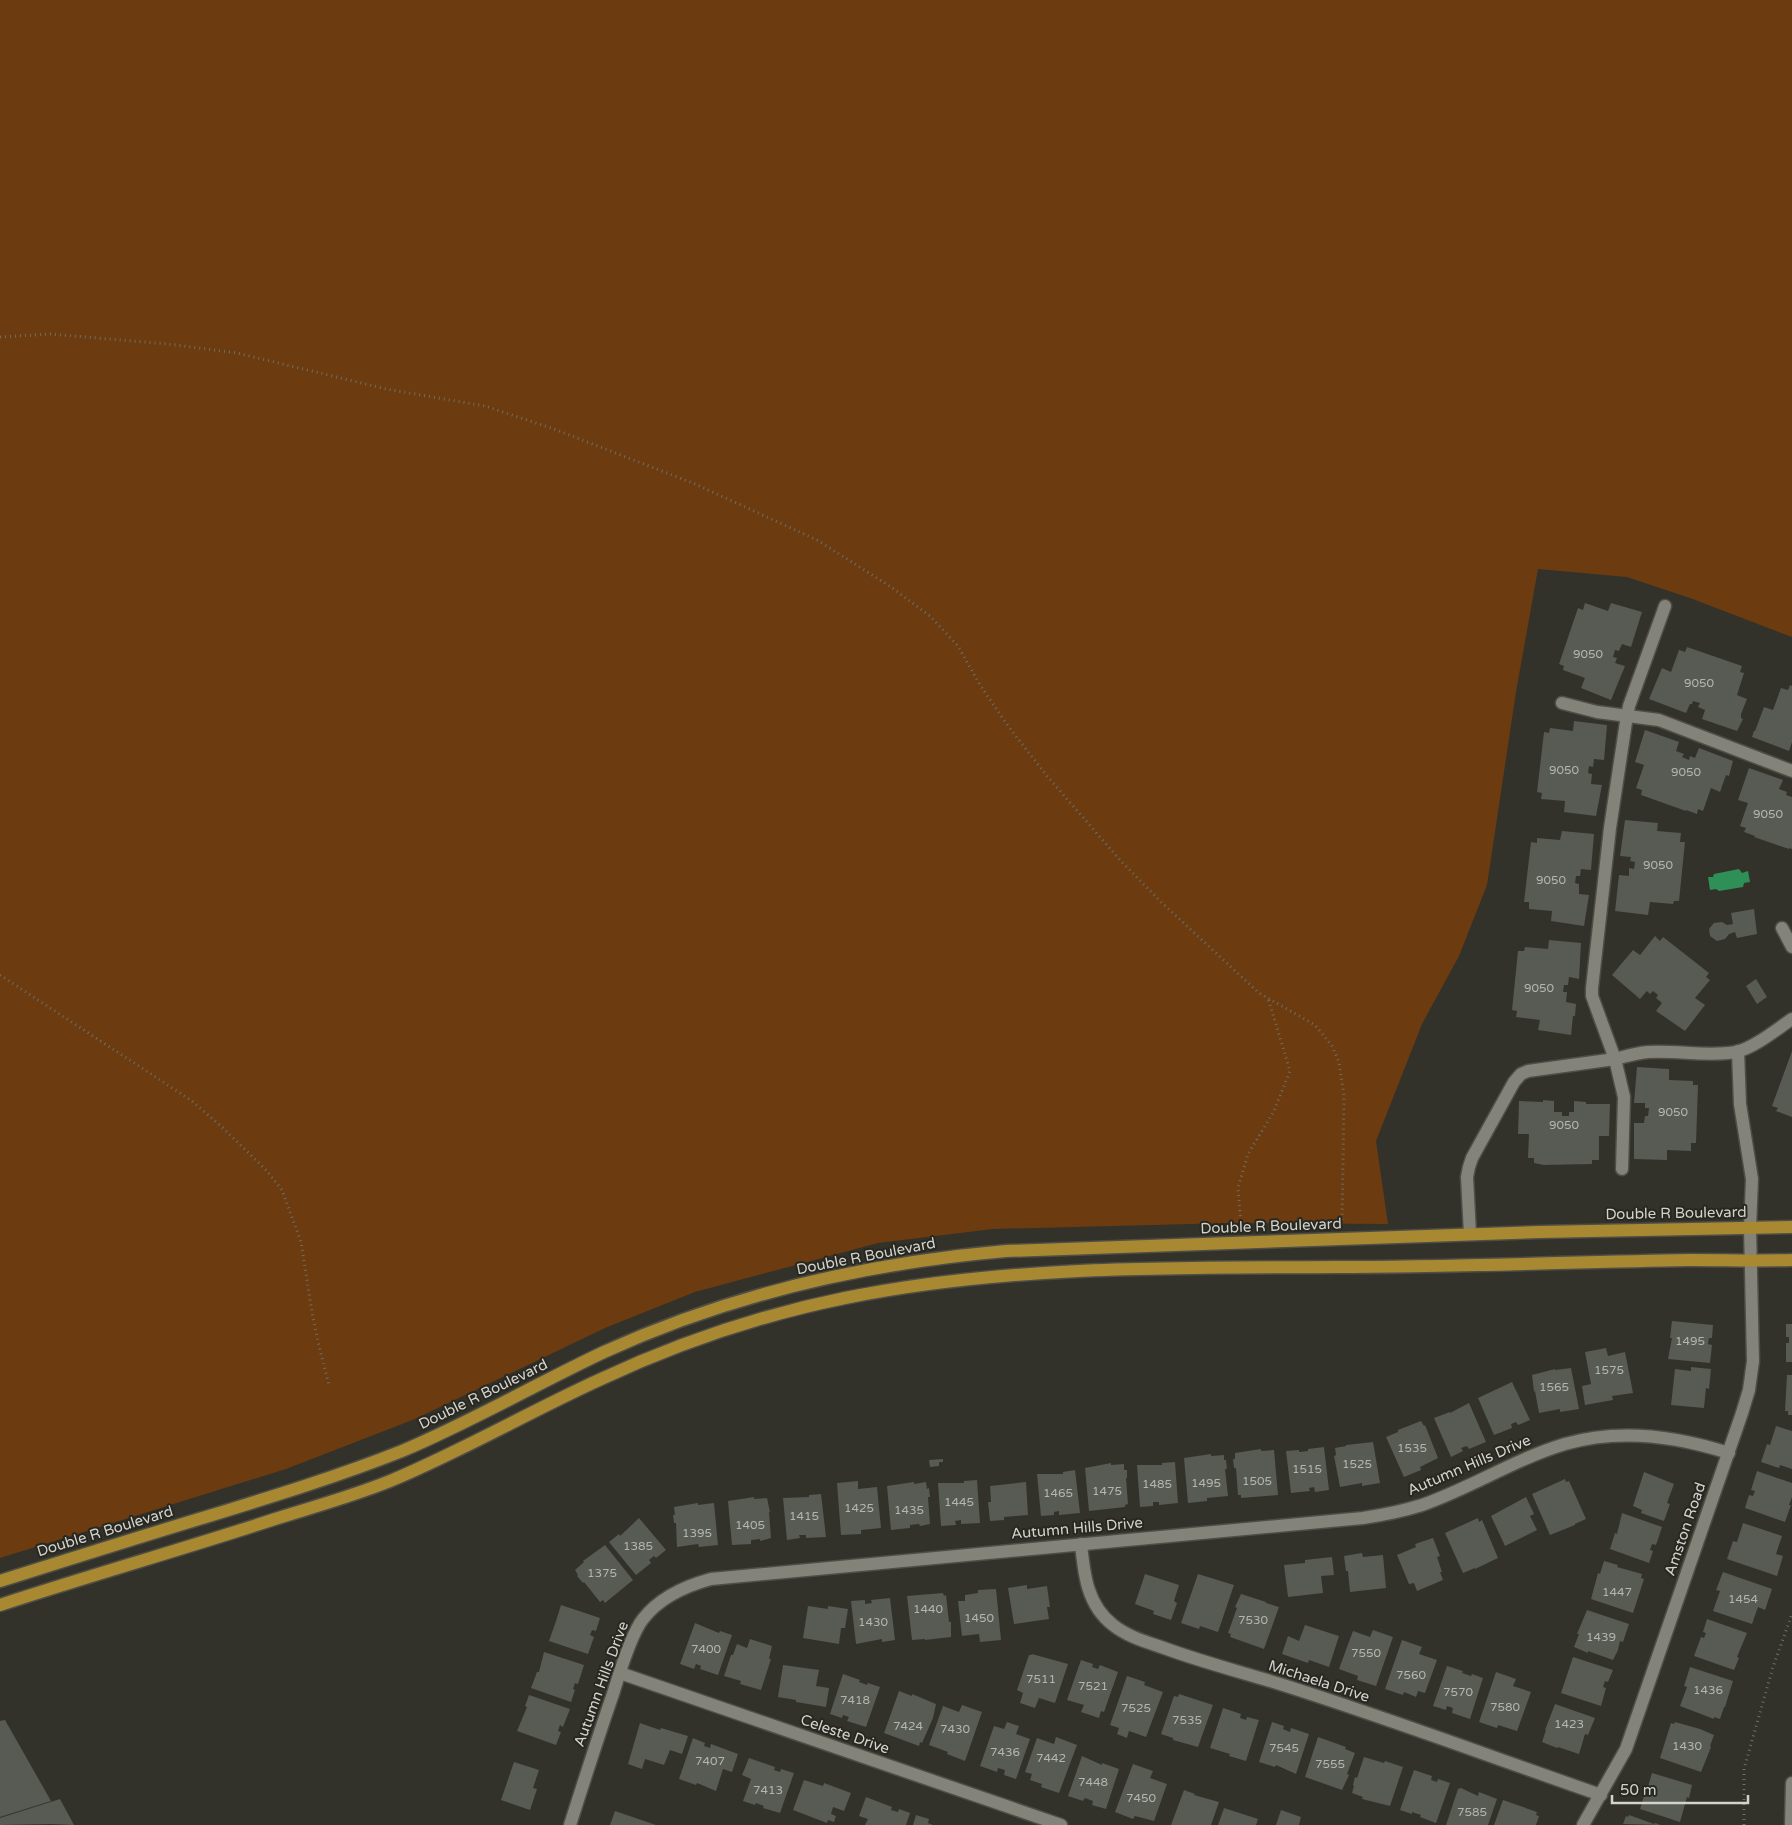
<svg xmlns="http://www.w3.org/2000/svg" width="1792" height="1825" viewBox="0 0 1792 1825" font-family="'Varela Round',sans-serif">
<rect width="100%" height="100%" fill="#32322a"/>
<path fill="#6c3b10" d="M0 0H1792V637L1690 598 1627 577 1538 569 1516 692 1487 885 1459 956 1422 1024 1376 1141 1388 1224 1231 1223 993 1229 878 1243 695 1292 605 1328 415 1419 286 1469 0 1558Z"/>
<path fill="#2e9057" d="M1739 869 1742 873 1748 871 1750 882 1744 883 1743 887 1719 891 1716 889 1710 890 1708 877H1713L1714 874Z"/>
<g fill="#575b53">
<path d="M1585 603 1608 611 1611 603 1642 612 1631 647 1622 644 1619 651 1615 650 1613 657 1617 658 1615 663 1625 666 1611 700 1581 688 1585 678 1563 670 1564 666 1559 664 1578 608 1583 610Z"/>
<path d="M1687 647 1742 666 1740 672 1744 673 1737 695 1747 699 1741 714V718L1743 719 1737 731 1702 719 1705 710 1698 707 1700 703 1693 701 1692 704H1690L1686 713 1649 699 1662 668 1671 672 1679 650 1685 652Z"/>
<path d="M1790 685 1792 686V742L1789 751 1752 737 1754 731H1755L1764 707 1773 710 1781 688 1788 690Z"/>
<path d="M1574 721 1607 725 1604 760 1594 759 1593 767 1589 766 1588 773 1592 774 1591 784 1602 785 1596 816 1564 812 1565 801 1541 799 1542 793 1537 792 1544 732 1549 733 1550 728 1573 731Z"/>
<path d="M1645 730 1679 742 1676 751 1684 754 1682 757 1689 760 1690 756 1695 758 1699 748 1733 761 1729 776 1726 775 1720 792 1711 788 1703 811 1698 809 1697 814 1686 810V811L1641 795 1642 790 1636 788 1644 765 1635 762Z"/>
<path d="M1749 768 1783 780 1779 789 1787 792 1786 795 1792 797V849L1789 848V849L1754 837 1755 836 1744 832 1746 828 1740 826 1748 803 1738 800Z"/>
<path d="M1625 820 1658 823 1657 831 1681 833 1680 842H1685L1679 901H1674L1673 904 1650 902 1648 915 1615 911 1619 875 1629 876V868L1634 869 1635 862 1630 861 1631 857 1620 856Z"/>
<path d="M1562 831 1594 834 1591 870 1581 869 1580 876H1576L1575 883 1579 884V894L1589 895 1584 926 1551 921 1552 911 1529 909V902H1524L1531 842 1537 843V838L1560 840Z"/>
<path d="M1754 909 1757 934 1737 938 1735 932 1729 934 1725 939 1717 941 1710 936 1709 929 1714 923 1722 922 1727 925 1733 924 1731 913Z"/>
<path d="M1655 936 1660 941 1663 937 1709 973 1706 977 1710 980 1695 998 1705 1005 1685 1031 1656 1011 1662 1003 1656 998 1658 995 1653 991 1650 994 1647 991 1640 999 1612 975 1633 950 1640 955Z"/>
<path d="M1549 940 1581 943 1579 979 1569 977 1568 985H1564L1563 992H1567L1566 1002 1576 1004 1575 1016H1573L1571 1035 1538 1030 1540 1020 1516 1017 1517 1011 1512 1010 1518 951H1524L1525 947 1548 949Z"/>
<path d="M1756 979 1767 997 1757 1004 1746 986Z"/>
<path d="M1792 1051V1117L1776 1111 1778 1108 1772 1106Z"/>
<path d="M1637 1067 1669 1069V1080L1693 1081V1085H1698L1696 1143H1691V1151L1667 1150V1160L1634 1159V1123H1644L1645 1116H1648L1649 1108H1645V1103H1634Z"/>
<path d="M1543 1100 1554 1101V1112H1562V1116H1569V1112H1574V1101L1586 1102V1104H1610L1609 1136H1599V1160H1592V1164L1544 1165 1534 1163V1158H1528L1529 1134H1518L1519 1101 1543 1102Z"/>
<path d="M1672 1321 1713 1325 1712 1338H1709L1708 1344 1712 1345 1710 1363 1668 1359 1672 1338H1670Z"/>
<path d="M1786 1324H1792V1362H1786V1343H1789V1337H1786Z"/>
<path d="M1606 1348 1608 1356 1625 1352 1633 1393 1612 1396 1613 1400 1585 1405 1582 1386 1591 1384 1585 1352Z"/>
<path d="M1691 1367 1711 1369 1709 1389 1706 1388 1704 1408 1671 1405 1675 1369 1691 1371Z"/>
<path d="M1571 1368 1579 1409 1560 1412V1409L1539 1413 1535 1391 1534 1392 1532 1375 1555 1369V1370Z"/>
<path d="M1787 1375H1792V1415H1788V1411H1785Z"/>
<path d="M1512 1382 1530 1420 1518 1425 1516 1422 1511 1424 1512 1428 1494 1435 1478 1398Z"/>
<path d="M1469 1403 1486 1442 1469 1449 1467 1446 1461 1448 1463 1451 1451 1457 1434 1418 1450 1412V1413Z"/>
<path d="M1421 1421 1424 1426 1425 1425 1438 1458 1420 1467 1421 1470 1404 1477 1386 1437 1398 1432V1430Z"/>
<path d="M1776 1426 1792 1431V1469L1780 1465 1779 1468 1761 1462 1767 1444 1770 1445Z"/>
<path d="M1373 1442 1380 1483 1362 1486V1483L1340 1487 1334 1456 1336 1455 1335 1448 1346 1446V1445Z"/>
<path d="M1324 1447 1329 1490 1315 1492 1314 1487 1309 1488 1310 1491 1291 1493 1286 1451 1299 1450V1452L1308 1451V1449Z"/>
<path d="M1261 1449V1451L1274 1450 1278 1495 1241 1498V1495H1238L1236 1468H1234L1233 1459H1235V1453Z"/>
<path d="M1211 1454V1456L1224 1455V1460H1226L1227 1469H1225L1228 1496 1207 1498V1501L1188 1503 1184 1458Z"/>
<path d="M943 1459V1462H939V1466L930 1467 929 1460Z"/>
<path d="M1175 1462 1178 1503 1159 1505V1502H1153V1506L1140 1507 1137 1465H1162V1463Z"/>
<path d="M1111 1463V1465L1124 1464V1470H1127V1478H1126L1128 1504 1125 1505V1507L1089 1511 1085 1468Z"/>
<path d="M1075 1470 1080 1513 1059 1515V1511L1054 1512V1515L1041 1516 1037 1474H1063V1472Z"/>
<path d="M1757 1471 1792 1483V1497L1789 1505H1791L1785 1522 1745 1508 1749 1495 1753 1496 1755 1491 1751 1490Z"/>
<path d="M1644 1472 1674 1484 1667 1503 1670 1504 1664 1521 1641 1513 1642 1510 1633 1506Z"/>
<path d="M1565 1479 1566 1482 1569 1481 1586 1519 1575 1524V1525L1550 1535 1532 1494Z"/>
<path d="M977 1480 980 1523 961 1524V1520L955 1521 956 1525 941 1526 938 1483H964V1481Z"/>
<path d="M858 1481V1489L877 1487 881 1528 861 1530V1534L841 1535 837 1483Z"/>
<path d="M914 1482V1484L926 1482 927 1489 929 1488 930 1497H928L930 1524 920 1526 919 1524 910 1525V1528L891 1530 887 1486Z"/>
<path d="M1026 1482 1028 1515 1004 1517V1520L990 1521 988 1502H991L990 1486Z"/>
<path d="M821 1494 826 1537 806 1538V1535H799L800 1538 787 1540 783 1498 809 1497V1495Z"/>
<path d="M754 1497V1499L767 1498 770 1512H769L771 1538 760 1541V1539L751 1540V1544L732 1545 728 1501Z"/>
<path d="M1526 1497 1534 1514 1530 1516 1537 1530 1505 1546 1491 1516Z"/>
<path d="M698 1503V1505L714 1503 718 1545 699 1547 698 1544 677 1547 676 1523H674L673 1515H675L674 1507Z"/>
<path d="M1622 1513 1662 1527 1656 1545 1652 1544 1650 1550 1653 1551 1649 1563 1610 1549 1615 1533 1617 1534Z"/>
<path d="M639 1518 666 1550 656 1558 654 1556 649 1560 651 1563 636 1575 609 1542 619 1534 620 1536Z"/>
<path d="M1478 1518 1479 1522 1482 1520 1498 1558 1475 1569V1568L1463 1573 1445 1533Z"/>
<path d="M1743 1523 1782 1536 1776 1554 1783 1556 1777 1576 1727 1559 1733 1541 1737 1542Z"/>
<path d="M1433 1538 1440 1556 1437 1557 1442 1572H1440L1443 1580 1417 1591 1414 1583 1409 1584 1397 1555 1416 1547 1415 1544Z"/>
<path d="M605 1545 633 1580 605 1603 603 1600 600 1602 584 1582 583 1583 577 1576 578 1575 575 1570 584 1562 583 1561Z"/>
<path d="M1362 1553 1363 1557 1383 1555 1386 1588 1350 1592 1348 1571H1346L1344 1556Z"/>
<path d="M1332 1557 1334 1575 1321 1576 1323 1593 1288 1597 1284 1565 1305 1563V1560Z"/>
<path d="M1604 1561 1618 1565 1617 1567 1642 1574 1641 1578 1644 1579 1633 1613 1591 1599 1598 1573 1600 1574Z"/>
<path d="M1723 1572 1772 1589 1765 1610 1758 1607 1752 1624 1713 1611 1720 1591 1716 1590Z"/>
<path d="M1145 1574 1179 1585 1174 1601 1177 1603 1171 1620 1153 1614 1154 1611 1135 1604Z"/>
<path d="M1198 1574 1234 1585 1218 1632 1200 1626 1199 1629 1181 1623Z"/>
<path d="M1027 1585V1589L1047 1586 1050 1607H1047L1049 1619 1014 1624 1008 1588Z"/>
<path d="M996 1589 1001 1640 980 1642 979 1634 962 1636 958 1601H965V1595L978 1593V1590Z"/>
<path d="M943 1593 944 1596 946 1595 949 1622H951V1637L925 1640V1639L912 1640 907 1596Z"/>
<path d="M1241 1594 1266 1602V1603L1279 1607 1264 1649 1230 1637 1231 1634 1228 1633 1237 1608 1235 1607Z"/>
<path d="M890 1598 895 1640 882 1642V1639L856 1644 851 1601 865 1600V1604L872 1603 871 1600Z"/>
<path d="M561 1605 600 1618 596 1631 592 1630 590 1635 594 1637 588 1654 549 1641 556 1621Z"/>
<path d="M808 1606 828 1609V1606L848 1609 845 1628H841L839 1644 803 1638Z"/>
<path d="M1587 1610 1629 1624 1623 1642 1620 1641 1618 1650 1613 1660 1588 1651V1653L1574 1647 1579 1634H1577Z"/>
<path d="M1707 1619 1747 1633 1737 1657 1739 1658 1734 1670 1694 1656 1701 1637 1704 1638 1706 1633 1703 1632Z"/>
<path d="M695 1623 719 1633 720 1631 732 1635 718 1675 700 1669 701 1666 696 1664 694 1669 680 1664Z"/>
<path d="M1305 1625 1339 1636 1329 1667 1309 1660 1308 1663 1282 1654 1288 1636 1299 1641Z"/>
<path d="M1373 1630 1393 1637 1376 1686 1357 1680 1358 1676 1339 1669 1353 1631 1370 1637Z"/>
<path d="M750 1639 772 1646 769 1659H771L761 1690 740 1684 741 1681 724 1676 731 1655H733L737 1644 747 1648Z"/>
<path d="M1402 1640 1422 1647 1419 1654 1437 1660 1425 1693 1418 1691 1416 1697 1404 1692 1403 1695 1385 1689Z"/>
<path d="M544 1652 584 1665 578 1684 575 1683 573 1689 575 1690 571 1702 531 1688 537 1672H539Z"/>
<path d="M1032 1654 1068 1664 1055 1703 1039 1698 1035 1708 1020 1703 1023 1693 1017 1690 1029 1655H1031Z"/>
<path d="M1573 1657 1613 1670 1608 1682 1605 1681 1603 1687 1606 1688 1601 1706 1561 1693Z"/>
<path d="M1081 1660 1093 1664 1092 1667 1098 1669 1100 1665 1118 1672 1104 1712 1101 1711 1099 1718 1081 1712 1084 1705 1067 1700Z"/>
<path d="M783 1665 819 1670 816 1686 829 1688 826 1707 796 1702V1700L778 1697Z"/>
<path d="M1447 1666 1463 1671 1462 1673 1471 1676 1472 1674 1483 1678 1470 1719 1452 1713 1453 1708 1447 1706 1446 1710 1433 1706Z"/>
<path d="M1690 1667 1733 1681 1725 1707H1724L1720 1719 1714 1717V1719L1680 1706 1687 1687 1684 1686Z"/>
<path d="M1496 1672 1516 1679 1513 1686 1531 1692 1517 1731 1498 1725 1497 1728 1479 1722Z"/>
<path d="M843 1674 860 1680 859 1682 867 1685 868 1683 880 1687 866 1727 847 1721 849 1717 843 1715 842 1718 830 1714Z"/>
<path d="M1127 1676 1145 1682 1144 1685 1163 1692 1146 1737 1129 1731 1127 1738 1117 1734 1119 1728 1110 1725Z"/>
<path d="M899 1691 912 1696V1694L936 1704 933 1718 922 1743 920 1742 919 1746 884 1733Z"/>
<path d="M1179 1694 1213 1705 1198 1747 1173 1740V1738L1161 1734 1174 1696 1178 1697Z"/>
<path d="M529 1695 570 1709 563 1727 560 1725 558 1731 561 1732 556 1745 517 1731 527 1707 525 1706Z"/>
<path d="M1555 1704 1595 1718 1588 1735 1585 1734 1579 1754 1558 1747 1557 1748 1542 1742 1546 1730H1545Z"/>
<path d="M962 1705 982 1712 965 1761 947 1754 948 1752 929 1745 943 1706 959 1712Z"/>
<path d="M1223 1708 1241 1714 1240 1718 1246 1720 1247 1717 1259 1720 1246 1761 1229 1756 1230 1754 1210 1748Z"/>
<path d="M5 1720 51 1801 0 1817V1721Z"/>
<path d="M1007 1722 1019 1726 1016 1734 1030 1739 1016 1779 1004 1775 1005 1770 998 1768 997 1772 980 1766 994 1726 1004 1729Z"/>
<path d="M1272 1722 1284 1726 1283 1729 1290 1732 1291 1728 1309 1734 1296 1774 1276 1765 1275 1767 1259 1762Z"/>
<path d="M1675 1722 1700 1729 1714 1735 1710 1746 1711 1747 1701 1772 1660 1758 1671 1723 1674 1724Z"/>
<path d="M640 1723 660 1730 661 1728 688 1736 682 1754 670 1750 664 1765 645 1759 642 1769 628 1764Z"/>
<path d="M1056 1737 1077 1745 1059 1793 1041 1787 1042 1784 1030 1780 1032 1774 1025 1772 1037 1738 1054 1744Z"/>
<path d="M1318 1737 1346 1747 1345 1749 1355 1753 1347 1774 1349 1775 1342 1790 1305 1777Z"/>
<path d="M693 1738 705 1743 704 1746 710 1748 711 1744 738 1754 732 1772 723 1769 716 1791 697 1783 696 1785 679 1779Z"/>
<path d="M1082 1756 1102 1765V1763L1119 1769 1106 1809 1092 1805 1093 1801 1085 1798 1083 1801 1068 1796Z"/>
<path d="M1364 1757 1384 1763 1385 1761 1403 1767 1390 1806 1362 1799 1363 1797 1352 1793 1354 1786 1353 1785 1355 1777 1357 1778Z"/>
<path d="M749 1758 775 1767 774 1770 780 1772 781 1769 794 1773 780 1813 763 1808 764 1806 756 1803 755 1805 743 1801 751 1779 742 1775Z"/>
<path d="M514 1762 539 1770 533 1788 537 1789 530 1810 501 1800Z"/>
<path d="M1133 1764 1153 1771 1150 1778 1167 1784 1154 1821 1135 1816 1133 1819 1115 1812Z"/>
<path d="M1414 1770 1432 1776 1431 1780 1437 1782 1438 1779 1450 1783 1436 1823 1420 1817 1421 1815 1412 1812V1814L1400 1810Z"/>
<path d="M1652 1773 1692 1785 1689 1798 1687 1797 1680 1822 1640 1809 1644 1796 1648 1797 1650 1791 1647 1790Z"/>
<path d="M804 1780 823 1786 824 1783 851 1793 844 1811 833 1807 831 1814 836 1816 834 1822 828 1820 827 1823 793 1810Z"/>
<path d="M1461 1788 1478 1796 1479 1792 1497 1799 1488 1825H1446L1458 1789Z"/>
<path d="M1184 1790 1195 1794 1194 1795 1219 1802 1211 1825H1171Z"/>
<path d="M866 1797 892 1807 891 1810 898 1812 899 1809 910 1813 906 1825H865L868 1819 859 1816Z"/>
<path d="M60 1799 74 1825 51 1824 0 1825V1818Z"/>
<path d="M1503 1800 1537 1812 1536 1815 1539 1816 1536 1825H1494Z"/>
<path d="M1224 1808 1258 1819 1256 1825H1218Z"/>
<path d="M1281 1810 1301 1817 1299 1825H1276Z"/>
<path d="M615 1811 656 1825H610Z"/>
<path d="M916 1815 929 1819 928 1823 933 1825H913Z"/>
<path d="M1629 1815 1654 1824 1655 1823 1661 1825 1623 1824 1626 1816 1628 1817Z"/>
</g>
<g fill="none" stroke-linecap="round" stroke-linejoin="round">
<g stroke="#4e4e47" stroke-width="15">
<g id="minor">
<path d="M1665 606 1629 706 1626 722 1610 828 1592 988V996L1615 1059C1626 1056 1637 1053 1648 1052 1677 1050 1707 1057 1736 1052 1754 1048 1777 1029 1792 1019"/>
<path d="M1562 703 1597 712 1659 720 1792 771"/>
<path d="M1782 928 1792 947"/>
<path d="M1470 1234 1467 1177 1469 1167 1472 1158 1514 1082 1521 1074 1528 1071 1615 1059 1624 1097 1622 1169"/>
<path d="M1081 1544C1084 1574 1087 1605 1113 1625 1128 1637 1147 1642 1164 1648 1202 1662 1241 1672 1280 1684 1388 1718 1494 1758 1601 1795"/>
<path d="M620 1673 1061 1825"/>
<path d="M570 1825C584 1781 598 1737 613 1694 619 1674 631 1634 643 1619 660 1597 685 1586 711 1579L1363 1518C1383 1515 1403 1511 1422 1505 1471 1488 1515 1459 1565 1444 1619 1428 1676 1436 1729 1453"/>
<path d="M1583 1825 1626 1749 1742 1413 1749 1390 1753 1361 1750 1228 1752 1179 1740 1104 1738 1051"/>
<path d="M1791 1825 1792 1783"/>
</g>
</g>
<g stroke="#4e4e47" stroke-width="15">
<g id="major">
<path d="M0 1581C70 1559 139 1537 209 1516 274 1496 339 1476 402 1451 471 1422 536 1384 604 1352 731 1294 868 1263 1006 1251L1540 1232 1792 1227"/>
<path d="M0 1605C91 1575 184 1549 275 1519 313 1507 353 1496 390 1481 462 1451 529 1412 599 1380 678 1343 761 1315 845 1298 1007 1265 1173 1268 1336 1267 1454 1267 1572 1262 1690 1260 1724 1260 1758 1261 1792 1260"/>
</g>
</g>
<g stroke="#6e6e67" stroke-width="3" stroke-dasharray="1 4" stroke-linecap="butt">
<path d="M0 337 50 334 168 344 237 353 386 389 485 406 554 429 695 484 817 540 891 587 930 616 958 646 980 685 1008 726 1047 776 1120 860 1160 901 1259 993 1315 1025 1332 1046 1339 1062 1344 1096 1342 1221"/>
<path d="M0 975 192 1101 223 1128 267 1171 282 1190 301 1242 313 1318 320 1350 329 1385"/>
<path d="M1241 1226 1238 1188 1248 1154 1274 1111 1290 1071 1268 998"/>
<path d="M1744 1825V1769L1773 1667 1792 1614"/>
</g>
<use href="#minor" stroke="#83837a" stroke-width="12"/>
<use href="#major" stroke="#a88831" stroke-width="12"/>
</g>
<g text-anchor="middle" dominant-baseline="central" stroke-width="4" stroke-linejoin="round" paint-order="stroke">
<g font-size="12" fill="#b4b5af">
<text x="1588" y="654">9050</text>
<text x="1699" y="683">9050</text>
<text x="1564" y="770">9050</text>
<text x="1686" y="772">9050</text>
<text x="1768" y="814">9050</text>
<text x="1658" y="865">9050</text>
<text x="1551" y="880">9050</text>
<text x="1539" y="988">9050</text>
<text x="1673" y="1112">9050</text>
<text x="1564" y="1125">9050</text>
<text x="1690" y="1341">1495</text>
<text x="1609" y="1370">1575</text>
<text x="1554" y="1387">1565</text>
<text x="1412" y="1448">1535</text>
<text x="1357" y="1464">1525</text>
<text x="1307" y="1469">1515</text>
<text x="1257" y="1481">1505</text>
<text x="1206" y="1483">1495</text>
<text x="1157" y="1484">1485</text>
<text x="1107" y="1491">1475</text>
<text x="1058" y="1493">1465</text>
<text x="959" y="1502">1445</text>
<text x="859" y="1508">1425</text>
<text x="909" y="1510">1435</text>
<text x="804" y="1516">1415</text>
<text x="750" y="1525">1405</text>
<text x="697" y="1533">1395</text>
<text x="638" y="1546">1385</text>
<text x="602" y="1573">1375</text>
<text x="1617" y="1592">1447</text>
<text x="1743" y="1599">1454</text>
<text x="928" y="1609">1440</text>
<text x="979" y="1618">1450</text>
<text x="1253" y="1620">7530</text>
<text x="873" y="1622">1430</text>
<text x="1601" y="1637">1439</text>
<text x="706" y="1649">7400</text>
<text x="1366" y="1653">7550</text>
<text x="1411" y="1675">7560</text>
<text x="1041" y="1679">7511</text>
<text x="1093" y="1686">7521</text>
<text x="1708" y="1690">1436</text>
<text x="1458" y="1692">7570</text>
<text x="855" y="1700">7418</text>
<text x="1505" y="1707">7580</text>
<text x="1136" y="1708">7525</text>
<text x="1187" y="1720">7535</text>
<text x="1569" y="1724">1423</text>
<text x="908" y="1726">7424</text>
<text x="955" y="1729">7430</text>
<text x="1687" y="1746">1430</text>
<text x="1284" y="1748">7545</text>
<text x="1005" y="1752">7436</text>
<text x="1051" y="1758">7442</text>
<text x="710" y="1761">7407</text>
<text x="1330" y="1764">7555</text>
<text x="1093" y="1782">7448</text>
<text x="768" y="1790">7413</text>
<text x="1141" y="1798">7450</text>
<text x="1472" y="1812">7585</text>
</g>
<g font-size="15" fill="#d3d3ce" stroke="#282821">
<text transform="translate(1676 1213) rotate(-1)">Double R Boulevard</text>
<text transform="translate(1271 1226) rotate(-2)">Double R Boulevard</text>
<text transform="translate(866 1256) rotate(-11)">Double R Boulevard</text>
<text transform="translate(483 1394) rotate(-26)">Double R Boulevard</text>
<text transform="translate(1469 1465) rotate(-23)">Autumn Hills Drive</text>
<text transform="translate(1077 1528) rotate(-5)">Autumn Hills Drive</text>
<text transform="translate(1685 1529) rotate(-71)">Amston Road</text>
<text transform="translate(105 1531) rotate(-17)">Double R Boulevard</text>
<text transform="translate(1319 1681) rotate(18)">Michaela Drive</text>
<text transform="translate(601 1684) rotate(-70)">Autumn Hills Drive</text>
<text transform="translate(845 1734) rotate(19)">Celeste Drive</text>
</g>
</g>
<path d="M1612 1795v8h136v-8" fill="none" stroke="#d3d3ce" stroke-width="2.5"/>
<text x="1620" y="1795" font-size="15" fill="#d3d3ce" stroke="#282821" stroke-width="4" paint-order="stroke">50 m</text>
</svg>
